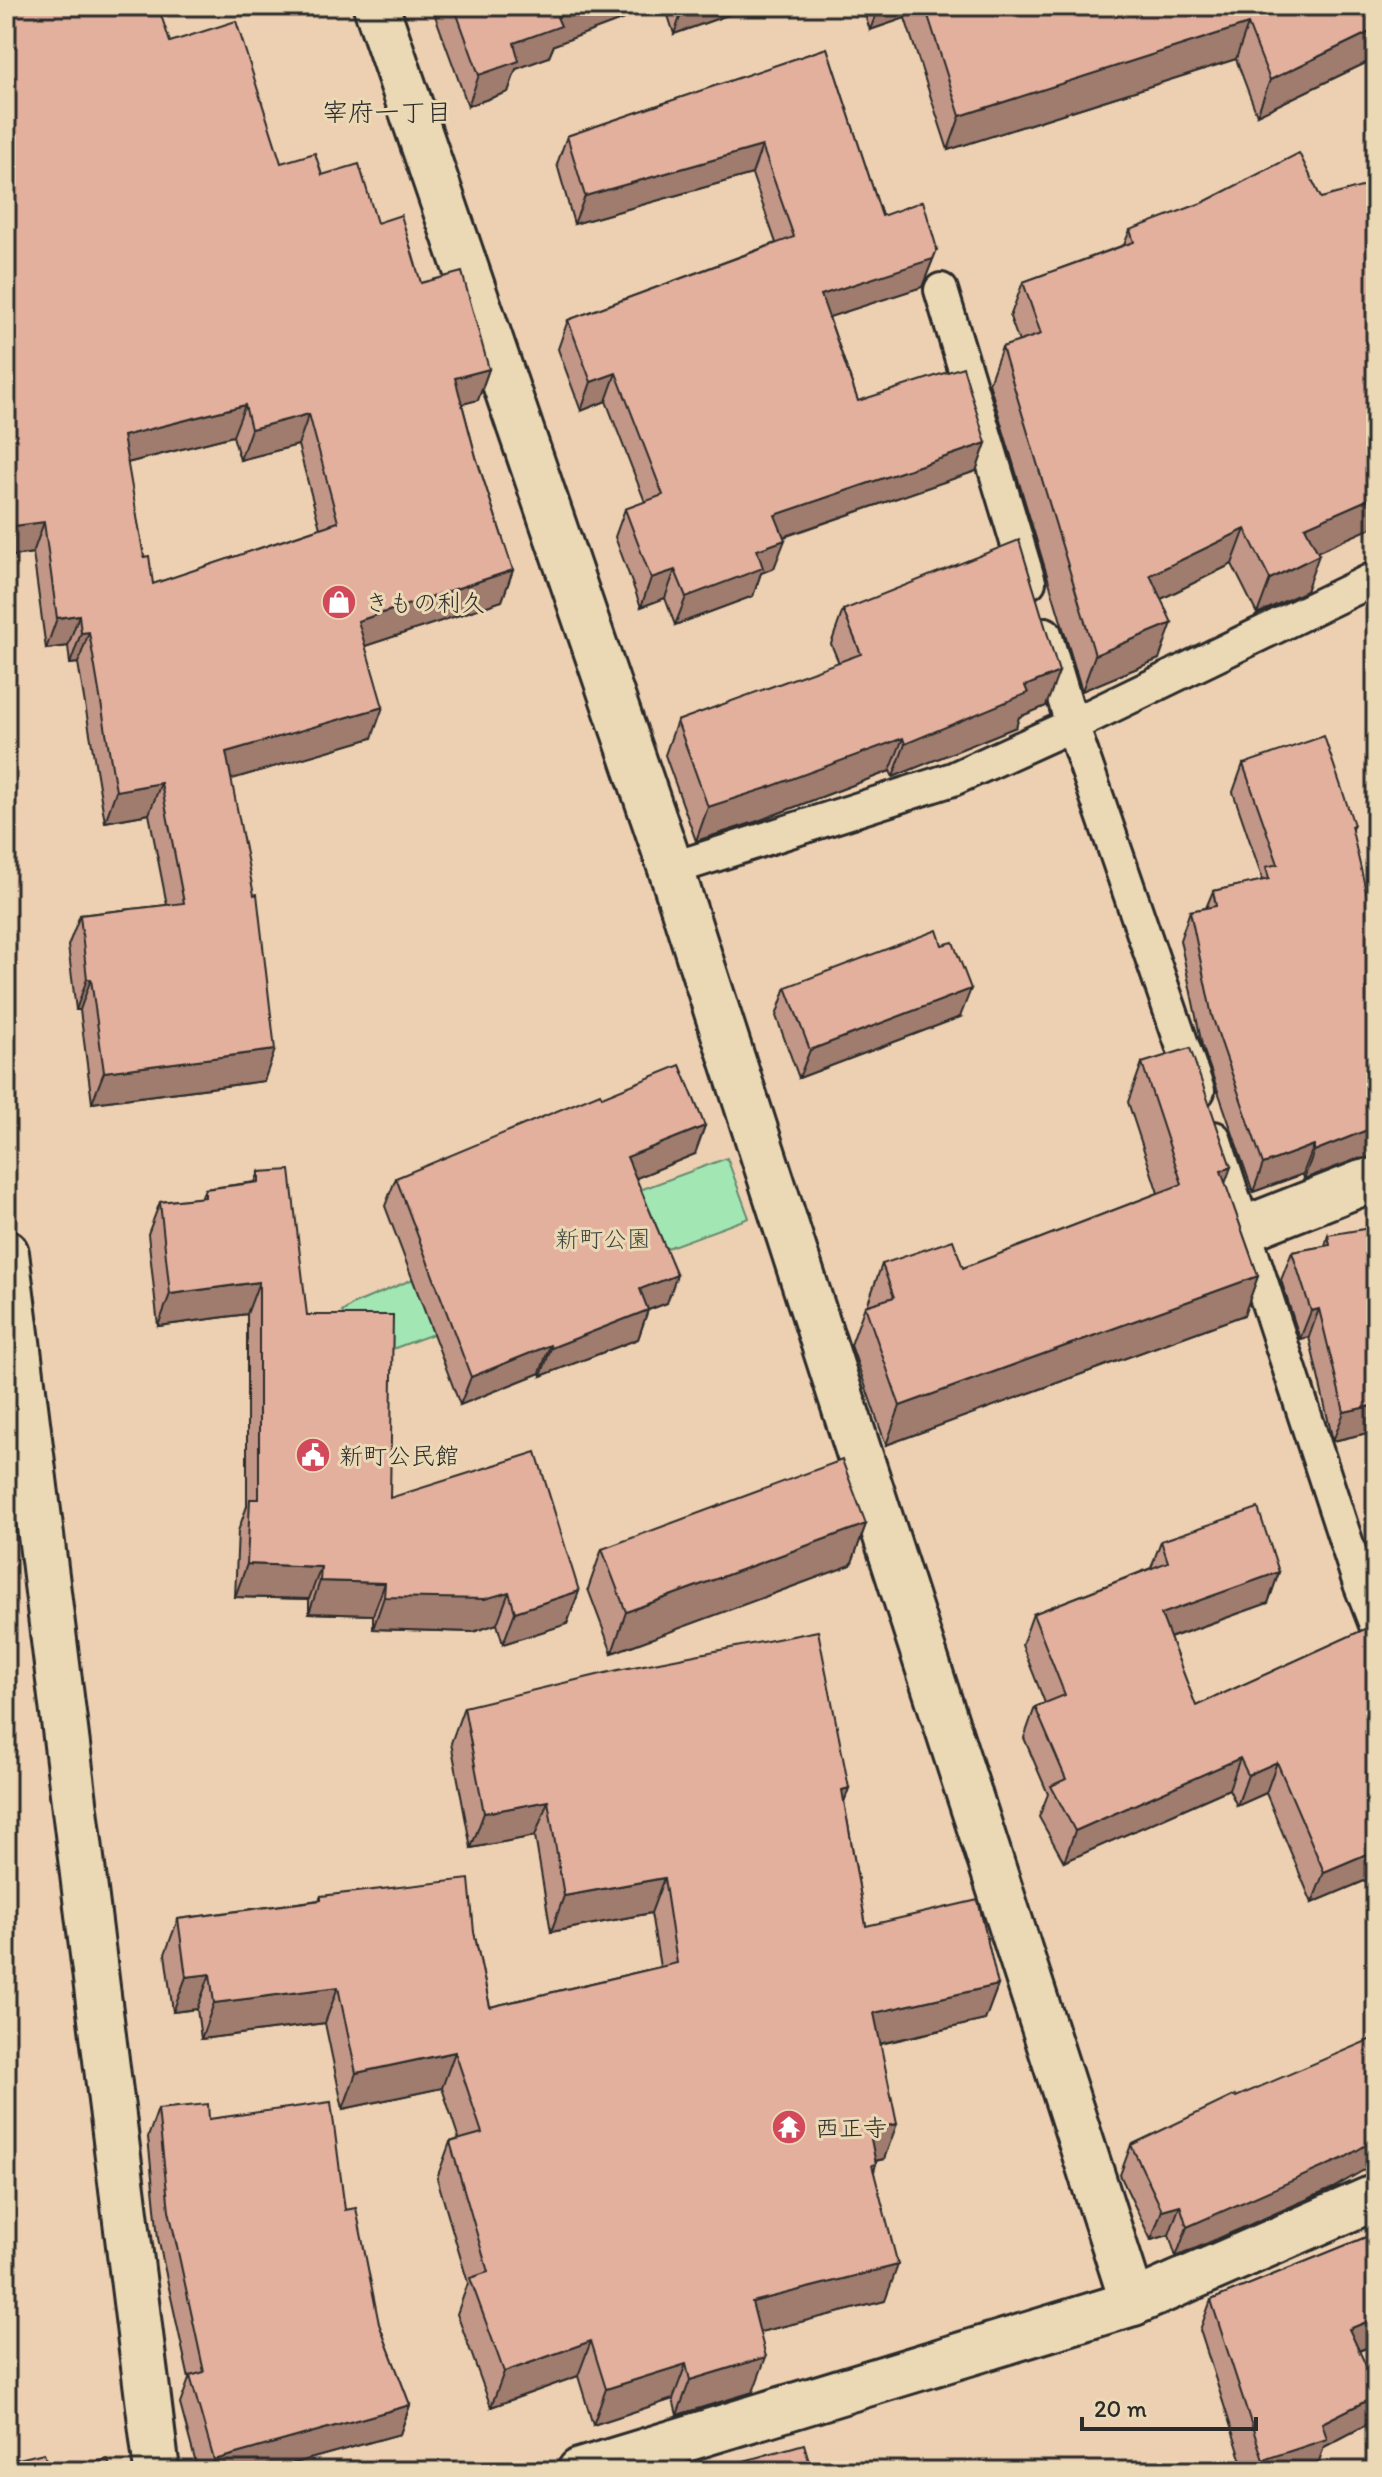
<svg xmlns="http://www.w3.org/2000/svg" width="1382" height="2477" viewBox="0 0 1382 2477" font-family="Itim,'Klee One',sans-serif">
<rect width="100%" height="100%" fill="#edd0b1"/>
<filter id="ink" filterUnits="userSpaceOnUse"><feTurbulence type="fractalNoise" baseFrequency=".0125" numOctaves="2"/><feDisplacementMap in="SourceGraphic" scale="16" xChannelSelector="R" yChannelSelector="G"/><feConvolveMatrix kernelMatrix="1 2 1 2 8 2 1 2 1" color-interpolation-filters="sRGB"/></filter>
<g filter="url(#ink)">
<path fill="#a2e7b3" stroke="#66896f" stroke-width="2" d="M727 1158 749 1218 376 1355 342 1312 354 1304 520 1234Z"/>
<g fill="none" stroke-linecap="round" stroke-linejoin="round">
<g stroke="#2b2b2b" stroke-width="38">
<g id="lane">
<path d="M941 290 1029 582"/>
<path d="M1045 634 1072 725 1198 1091"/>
<path d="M671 869 953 779 1072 725 1376 578"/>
<path d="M1214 1138 1359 1581 1376 1625"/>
</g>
</g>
<g stroke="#2b2b2b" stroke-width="50">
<g id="street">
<path d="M376 6 671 869 1133 2303"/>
<path d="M1245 1229 1362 1183 1376 1180"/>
<path d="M580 2471 1133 2303 1376 2197"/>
</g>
</g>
<g stroke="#2b2b2b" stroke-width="50">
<path id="secondary" d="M6 1253 157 2471"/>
</g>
<use href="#lane" stroke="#ebd8b5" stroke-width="32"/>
<use href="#street" stroke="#ebd8b5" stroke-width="44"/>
<use href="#secondary" stroke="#ebd8b5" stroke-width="44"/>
</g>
<g fill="#c39787" stroke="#2b2b2b" stroke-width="2" fill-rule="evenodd">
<path d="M6 6 170 42 281 163 322 175 377 223 421 283 489 369 478 400 462 404 476 457 513 570 502 601 365 646 372 738 231 779 264 1081 92 1103 80 1010H76L68 946 80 915 167 905 149 814 105 822 78 663 70 664 68 646 46 649 33 553 6 557ZM233 436 240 460 298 445 320 528 153 584 144 557 127 463Z"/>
<path d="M434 6H647L645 11 554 45 549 57 516 69 508 92 468 106 433 10Z"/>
<path d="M665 6H753L674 34Z"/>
<path d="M862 6H1376V58L1257 115 1236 59 948 150 905 18 870 30Z"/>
<path d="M827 48 882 216 937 249 922 287 829 317 858 401 986 443 976 471 784 537 774 568 761 573 753 596 675 625 665 598 641 607 615 537 625 509 645 502 606 401 581 411 558 349 568 320 776 243 752 174 574 224 557 164 567 136Z"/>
<path d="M1321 198 1317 552 1306 591 1257 614 1232 564 1161 599 1159 659 1082 691 989 383 1002 347 1019 342 1010 317 1023 282 1124 245 1130 230Z"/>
<path d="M843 610 1046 706 1019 717 1016 727 893 777 890 771 755 822 696 841 665 755 677 721 839 663 831 644Z"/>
<path d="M1243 764 1354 825 1352 829 1357 1159 1304 1179 1303 1174 1253 1192 1202 1045 1180 940 1190 911 1206 908 1213 891 1261 881 1262 877 1233 792Z"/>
<path d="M786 987 960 1017 799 1078 776 1016Z"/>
<path d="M1142 1063 1225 1184 1258 1276 1244 1315 886 1445 851 1345 865 1306 869 1305 868 1303 882 1264 963 1268 1158 1193 1128 1102Z"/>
<path d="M602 1097 695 1154 636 1178 667 1303 648 1310 638 1339 541 1376 540 1373 460 1405 385 1206 396 1178Z"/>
<path d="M259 1172 307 1315 390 1498 579 1591 567 1624 503 1644 497 1624 473 1632 373 1629V1615L309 1613V1599L235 1597 238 1531 247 1506V1314L158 1326 148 1234 160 1202 201 1198 205 1189 255 1182Z"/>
<path d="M1328 1235 1376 1431 1333 1441 1309 1337 1300 1339 1281 1280 1292 1252 1325 1246Z"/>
<path d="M866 1524 851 1565 612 1653 588 1589 602 1549Z"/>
<path d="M1161 1541 1279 1572 1268 1603 1170 1638 1196 1706 1376 1624V1876L1312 1903 1266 1793 1237 1806 1229 1789 1064 1862 1039 1817 1048 1794 1024 1738 1035 1707 1045 1703 1022 1645 1033 1614 1151 1568Z"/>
<path d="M464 1707 849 1788 844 1802 866 1926 998 1985 985 2020 881 2044 884 2159 876 2161V2164L874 2172 885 2301 760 2332 753 2392 677 2415 673 2399 593 2425 578 2376 491 2407 457 2314 468 2283 437 2178 450 2142 459 2139 442 2088 343 2109 325 2023 201 2039 197 2009 173 2012 165 1954 178 1919 319 1900 321 1896 474 1932 490 2007 660 1967 651 1913 551 1932 535 1836 471 1848 451 1743Z"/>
<path d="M1236 2097 1333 2188 1176 2257 1169 2235 1151 2240 1120 2175 1131 2145Z"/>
<path d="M158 2109 209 2119 345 2210 379 2324 410 2405 400 2434 266 2471H198L180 2404 189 2379 158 2238 148 2137Z"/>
<path d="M1376 2233V2344L1359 2351 1368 2424 1324 2447 1316 2469 1309 2471H1245L1200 2330 1211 2300Z"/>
</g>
<g fill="#9f7b6e" stroke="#2b2b2b" stroke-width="2">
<path d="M587 6H647L645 11 554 45 549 57 516 69 508 92 468 106 479 75 514 43 557 17Z"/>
<path d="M684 6H753L674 34Z"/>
<path d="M879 6H910L905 18 870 30Z"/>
<path d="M1248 24 1236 59 948 150 960 116Z"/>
<path d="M1376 29V58L1257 115 1270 80Z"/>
<path d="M762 146 752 174 574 224 585 196Z"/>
<path d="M937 249 922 287 811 323 821 295Z"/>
<path d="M489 369 478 400 443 409 455 378Z"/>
<path d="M616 373 606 401 581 411 591 382Z"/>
<path d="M245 405 233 436 111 467 123 436Z"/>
<path d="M309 414 298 445 240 460 251 429Z"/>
<path d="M986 443 976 471 765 543 775 515Z"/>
<path d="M1376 496V526L1292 563 1305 527Z"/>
<path d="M44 522 33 553 6 557V527Z"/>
<path d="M1245 529 1232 564 1137 611 1150 575Z"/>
<path d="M785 540 774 568 761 573 753 596 675 625 686 597 757 550Z"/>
<path d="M1319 555 1306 591 1257 614 1270 579Z"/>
<path d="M513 570 502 601 347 652 358 621Z"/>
<path d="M675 570 665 598 641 607 651 578Z"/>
<path d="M79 615 68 646 46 649 57 618Z"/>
<path d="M1172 623 1159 659 1082 691 1095 655Z"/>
<path d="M89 632 78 663 70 664 81 633Z"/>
<path d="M1059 672 1046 706 1019 717 1016 727 893 777 905 744 1025 686Z"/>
<path d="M383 707 372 738 215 784 226 752Z"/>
<path d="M903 738 890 771 755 822 696 841 708 807Z"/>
<path d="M161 783 149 814 105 822 116 791Z"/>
<path d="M87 979H91L80 1010H76Z"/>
<path d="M971 989 960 1017 799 1078 810 1050Z"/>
<path d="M275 1050 264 1081 92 1103 104 1072Z"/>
<path d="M705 1126 695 1154 617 1186 627 1157Z"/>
<path d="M1376 1129V1157L1357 1159 1304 1179 1314 1151 1367 1130Z"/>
<path d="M1314 1145 1303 1174 1253 1192 1263 1164Z"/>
<path d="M1231 1167 1217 1206 1221 1171Z"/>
<path d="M677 1275 667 1303 630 1317 640 1289Z"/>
<path d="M1258 1276 1244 1315 886 1445 900 1406Z"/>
<path d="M259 1282 247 1314 158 1326 170 1294Z"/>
<path d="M1319 1309 1309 1337 1300 1339 1311 1311Z"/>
<path d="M648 1310 638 1339 541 1376 551 1348Z"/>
<path d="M550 1345 540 1373 460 1405 471 1377Z"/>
<path d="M1376 1405V1431L1333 1441 1344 1412Z"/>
<path d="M866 1524 851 1565 612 1653 626 1612Z"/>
<path d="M247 1564 321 1567 309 1599 235 1597Z"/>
<path d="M1279 1572 1268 1603 1149 1645 1161 1614Z"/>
<path d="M320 1581 385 1583 373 1615 309 1613Z"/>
<path d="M579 1591 567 1624 503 1644 515 1612Z"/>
<path d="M509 1592 497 1624 473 1632 373 1629 384 1597Z"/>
<path d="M1240 1758 1229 1789 1064 1862 1075 1831Z"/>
<path d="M1277 1762 1266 1793 1237 1806 1248 1775Z"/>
<path d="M849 1788 836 1824 842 1790Z"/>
<path d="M548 1801 535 1836 471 1848 484 1813Z"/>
<path d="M1376 1850V1876L1312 1903 1324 1872Z"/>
<path d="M664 1878 651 1913 551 1932 564 1896Z"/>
<path d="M210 1974 197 2009 173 2012 186 1977Z"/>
<path d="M998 1985 985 2020 861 2048 874 2013Z"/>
<path d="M338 1987 325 2023 201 2039 214 2003Z"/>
<path d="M455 2052 442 2088 343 2109 356 2073Z"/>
<path d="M897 2124 884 2159 857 2164 869 2129Z"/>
<path d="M1376 2139V2163L1333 2188 1176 2257 1187 2227Z"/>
<path d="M1180 2205 1169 2235 1151 2240 1162 2210Z"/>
<path d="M898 2265 885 2301 740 2337 752 2302Z"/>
<path d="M1376 2318V2344L1338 2359 1349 2329Z"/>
<path d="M591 2341 578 2376 491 2407 504 2372Z"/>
<path d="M766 2357 753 2392 677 2415 690 2380Z"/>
<path d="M686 2364 673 2399 593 2425 606 2389Z"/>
<path d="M1376 2396V2403L1368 2424 1324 2447 1316 2469 1309 2471H1258L1263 2460 1322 2423Z"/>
<path d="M410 2405 400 2434 266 2471H210L214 2460Z"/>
</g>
<g fill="#e3b09d" stroke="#2b2b2b" stroke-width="2" fill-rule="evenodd">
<path d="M6 6H158L170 42 236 21 281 163 315 153 322 175 359 164 377 223 401 215 421 283 462 272 489 369 455 378 476 457 513 570 358 621 383 707 226 752 254 895 257 894 275 1050 104 1072 91 979H87L80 915 184 903 161 783 116 791 89 632 81 633 79 615 57 618 44 522 6 527ZM245 405 251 429 309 414 338 522 153 584 149 556 144 557 123 436Z"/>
<path d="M454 6H587L557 17 561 26 514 43 519 61 479 75Z"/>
<path d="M925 6H1376V29L1270 80 1248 24 960 116Z"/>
<path d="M827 48 882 216 923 201 937 249 933 259 821 295 858 401 963 367 986 443 775 515 785 540 757 550 763 568 686 597 675 570 651 578 625 509 663 495 616 373 591 382 568 320 794 237 762 146 585 196 567 136Z"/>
<path d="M1299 153 1321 198 1376 183V496L1305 527 1319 555 1270 579 1245 529 1150 575 1172 623 1095 655 1002 347 1041 334 1023 282 1134 242 1130 230 1204 202Z"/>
<path d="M1019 540 1059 672 1025 686 1028 693 905 744 903 738 767 788 708 807 677 721 861 654 843 610Z"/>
<path d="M1324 736 1354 825 1351 826 1376 934V1129L1367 1130 1314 1151V1145L1263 1164 1212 1016 1190 911 1216 906 1213 891 1269 879 1266 867 1278 864 1243 764Z"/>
<path d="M937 930 942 945 953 942 971 989 810 1050 786 987Z"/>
<path d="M1190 1048 1231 1167 1221 1171 1258 1276 900 1406 865 1306 894 1297 882 1264 953 1240 963 1268 1182 1184 1142 1063Z"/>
<path d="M680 1065 705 1126 627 1157 677 1275 640 1289 648 1310 551 1348 550 1345 471 1377 396 1178 600 1093 602 1097Z"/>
<path d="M290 1170 307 1315H393L390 1498 536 1452 579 1591 515 1612 509 1592 485 1599 384 1597 385 1583 320 1581 321 1567 247 1564 250 1499H259V1282L170 1294 160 1202 205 1197V1189L259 1182V1172Z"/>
<path d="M1376 1227V1405L1344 1412 1319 1309 1311 1311 1292 1252 1330 1245 1328 1235Z"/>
<path d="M842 1460 866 1524 626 1612 602 1549Z"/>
<path d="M1258 1508 1279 1572 1161 1614 1196 1706 1376 1624V1850L1324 1872 1277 1762 1248 1775 1240 1758 1075 1831 1051 1786 1066 1779 1035 1707 1065 1695 1033 1614 1168 1562 1161 1541Z"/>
<path d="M818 1631 849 1788 842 1790 866 1926 978 1900 998 1985 874 2013 897 2124 869 2129 876 2164 872 2165 898 2265 752 2302 766 2357 690 2380 686 2364 606 2389 591 2341 504 2372 470 2278 488 2272 450 2142 482 2133 455 2052 356 2073 338 1987 214 2003 210 1974 186 1977 178 1919 321 1900V1896L469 1879 474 1932 490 2007 677 1963 664 1878 564 1896 548 1801 484 1813 464 1707 618 1670Z"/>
<path d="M1376 2037V2139L1344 2158 1187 2227 1180 2205 1162 2210 1131 2145 1235 2095 1236 2097Z"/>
<path d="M331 2102 345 2210 356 2208 379 2324 410 2405 214 2460 190 2376 204 2372 169 2210 158 2109 208 2104 209 2119Z"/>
<path d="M1376 2233V2318L1349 2329 1376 2387V2396L1322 2423 1327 2439 1263 2460 1211 2300Z"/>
<path d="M804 2444 812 2471H712V2470Z"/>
<path d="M44 2453 49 2471H6V2462Z"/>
<path d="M108 2459 111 2471H57Z"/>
</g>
</g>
<defs>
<g id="shop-disc" transform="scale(1.8)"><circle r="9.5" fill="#d1495b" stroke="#ebd8b5"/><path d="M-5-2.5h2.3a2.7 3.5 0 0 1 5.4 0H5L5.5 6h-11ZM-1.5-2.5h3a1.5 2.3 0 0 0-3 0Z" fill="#fff"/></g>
<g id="civic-disc" transform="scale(1.8)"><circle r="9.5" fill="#d1495b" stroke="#ebd8b5"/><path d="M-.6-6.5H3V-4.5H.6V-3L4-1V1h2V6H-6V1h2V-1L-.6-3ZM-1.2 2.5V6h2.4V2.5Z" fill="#fff"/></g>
<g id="temple-disc" transform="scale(1.8)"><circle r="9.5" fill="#d1495b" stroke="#ebd8b5"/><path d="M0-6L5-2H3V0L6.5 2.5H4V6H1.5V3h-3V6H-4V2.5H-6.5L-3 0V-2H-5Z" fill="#fff"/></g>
</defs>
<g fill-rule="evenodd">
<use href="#shop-disc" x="339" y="602"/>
<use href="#civic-disc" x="313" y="1455"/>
<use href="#temple-disc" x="789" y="2127"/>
</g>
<g text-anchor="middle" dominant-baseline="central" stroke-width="6" stroke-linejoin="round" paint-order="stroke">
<g font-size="24" fill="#2b2b2b" stroke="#ebd8b5" text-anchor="start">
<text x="365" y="602">きもの利久</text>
<text x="339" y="1455">新町公民館</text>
<text x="815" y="2127">西正寺</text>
</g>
<g font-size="24" fill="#3d473f" stroke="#ebd8b5">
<text x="603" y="1238">新町公園</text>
</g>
<g font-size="26" fill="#2b2b2b" stroke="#ebd8b5">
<text x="387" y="112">宰府一丁目</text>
</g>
</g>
<rect width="1382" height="2477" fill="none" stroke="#ebd8b5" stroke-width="32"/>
<rect x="16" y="16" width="1350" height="2445" fill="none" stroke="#2b2b2b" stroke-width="3" filter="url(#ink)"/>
<path d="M1082 2417v12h174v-12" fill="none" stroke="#2b2b2b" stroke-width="4"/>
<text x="1094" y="2417" font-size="24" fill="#2b2b2b" stroke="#ebd8b5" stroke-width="6" paint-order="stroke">20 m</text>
</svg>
